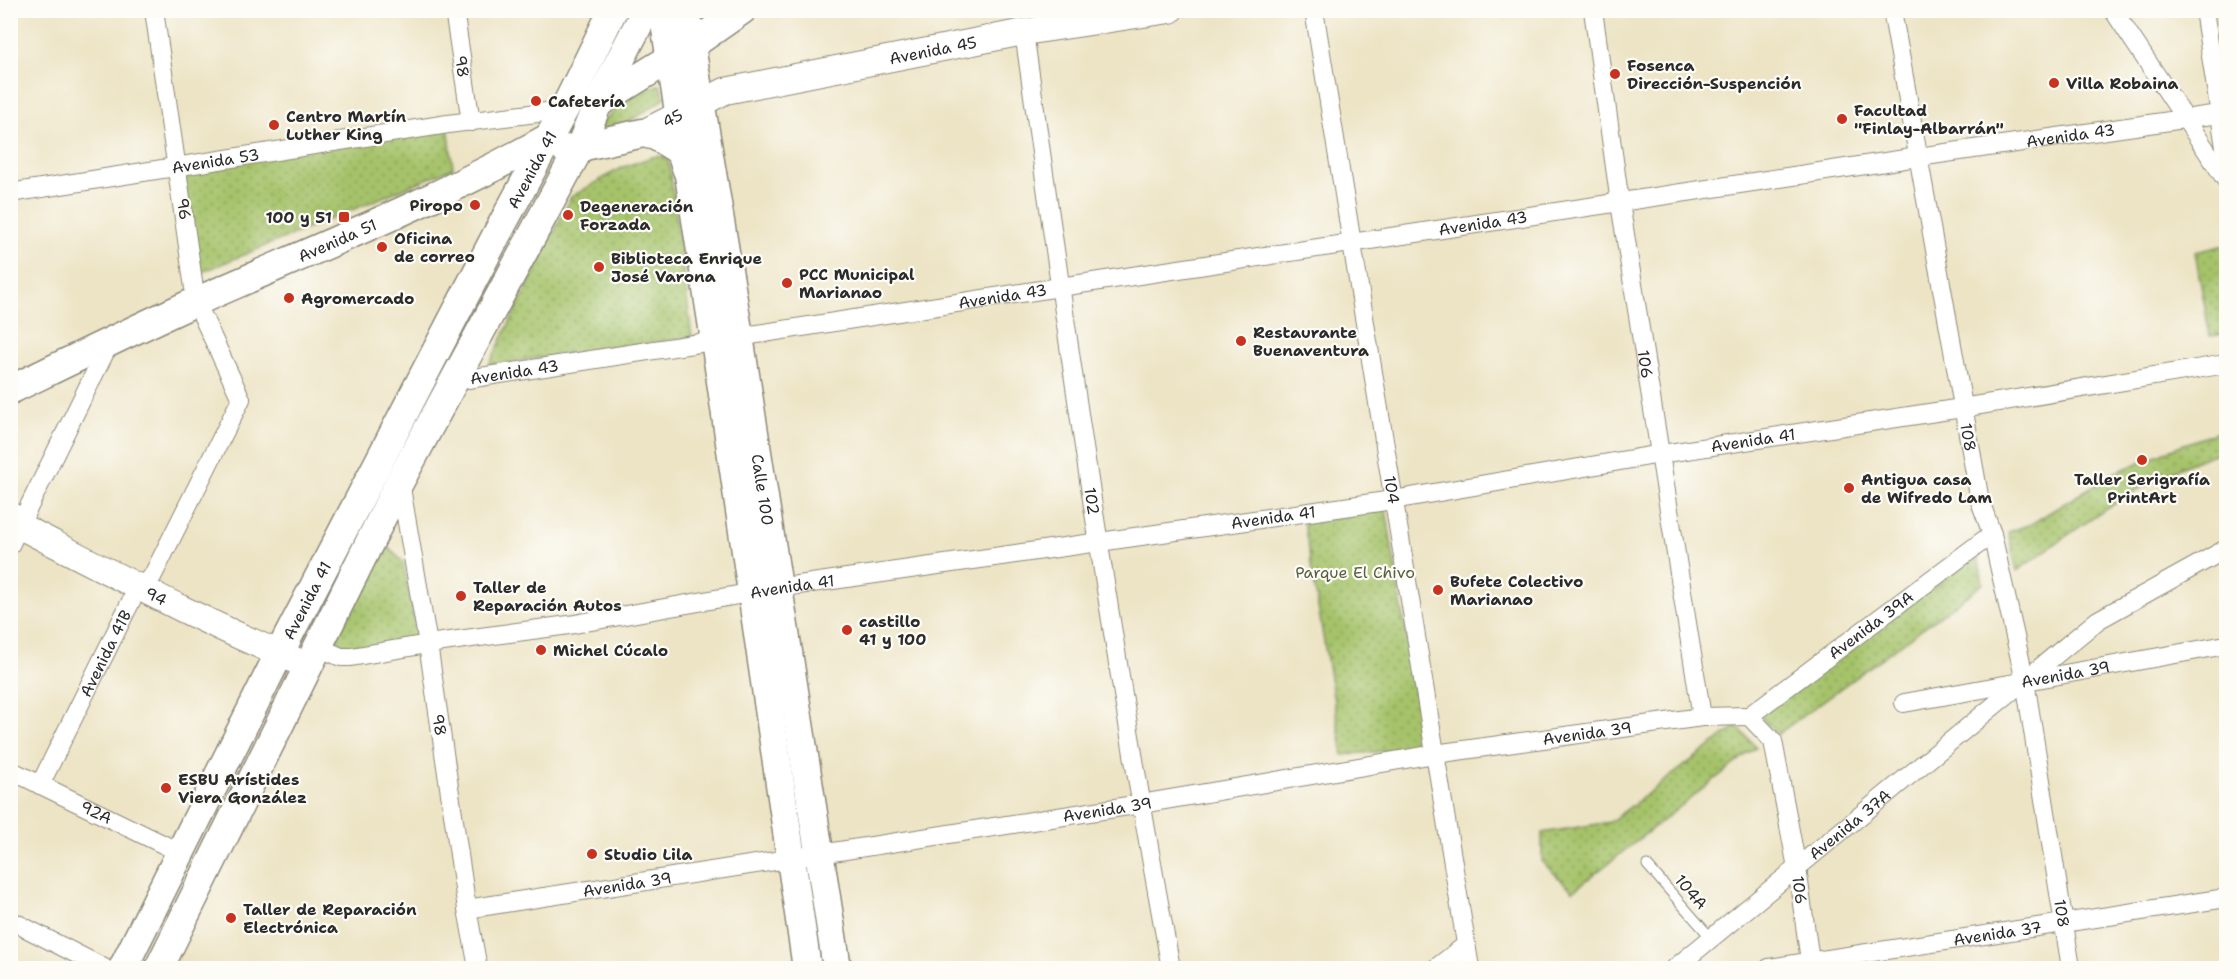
<svg xmlns="http://www.w3.org/2000/svg" width="2237" height="979" viewBox="0 0 2237 979" font-family="'Shantell Sans',sans-serif">
<defs>
<pattern id="green-dots" width="8" height="8" patternUnits="userSpaceOnUse" patternTransform="scale(1.5)"><rect width="8" height="8" fill="#a6c36b"/><path d="M2 2h.1M6 6h.1" fill="none" stroke="#879f58" stroke-width="1.8" stroke-linecap="round"/></pattern>
</defs>
<rect width="100%" height="100%" fill="#fdfcf7"/>
<filter id="ink" filterUnits="userSpaceOnUse"><feTurbulence type="fractalNoise" baseFrequency=".0167" numOctaves="2"/><feDisplacementMap in="SourceGraphic" scale="12" xChannelSelector="R" yChannelSelector="G"/><feConvolveMatrix kernelMatrix="1 2 1 2 8 2 1 2 1" color-interpolation-filters="sRGB"/></filter>
<filter id="wash" filterUnits="userSpaceOnUse"><feTurbulence type="fractalNoise" baseFrequency=".008" numOctaves="4" result="noise"/><feDisplacementMap in="SourceGraphic" scale="24" xChannelSelector="R" yChannelSelector="G"/><feGaussianBlur stdDeviation="1.35" result="paint"/><feColorMatrix in="noise" values="0 0 0 0 0 0 0 0 0 0 0 0 0 0 0 0 0 1.4 0 .05"/><feComposite in="paint" operator="in"/></filter>
<g filter="url(#wash)">
<rect width="100%" height="100%" fill="#ede4c5"/>
<g fill="url(#green-dots)" stroke="#68774b" stroke-width="1.5">
<path d="M660 85 665 98 620 128 606 134 598 125 640 90Z"/>
<path d="M448 124 453 168 193 276 178 167Z"/>
<path d="M664 156 669 162 692 337 489 365 571 197 621 168 652 157Z"/>
<path d="M2226 245V334L2210 336 2195 252Z"/>
<path d="M2226 429V450C2147 475 2084 524 2017 571L2008 532 2031 524 2114 473 2179 446Z"/>
<path d="M1386 509 1424 747 1343 755 1304 523Z"/>
<path d="M382 546 390 549 403 562 418 640 348 650 334 643Z"/>
<path d="M1978 555 1983 584 1778 734 1758 714Z"/>
<path d="M1737 726 1756 747 1573 891 1542 862V833L1610 822Z"/>
</g>
</g>
<g filter="url(#ink)">
<g fill="none" stroke-linecap="round" stroke-linejoin="round">
<g stroke="#8c8878" stroke-width="11">
<path id="lane" d="M1647 865 1712 939"/>
</g>
<g stroke="#8c8878" stroke-width="20">
<g id="street">
<path id="s1" d="M454 10 471 122"/>
<path id="s2" d="M1314 10 1470 968"/>
<path id="s3" d="M1593 10 1620 203 1702 717"/>
<path id="s4" d="M1892 10 1980 501 1992 534 2025 681 2071 968"/>
<path d="M2113 10 2226 180"/>
<path d="M2204 10 2226 154"/>
<path id="s5" d="M1024 32C1068 345 1113 658 1171 968"/>
<path id="s6" d="M10 193 448 124 570 109"/>
<path id="s7" d="M455 381 1060 287 1918 157 2226 113"/>
<path id="s8" d="M400 482 428 644 467 909 478 968"/>
<path d="M10 545 110 342"/>
<path id="s9" d="M318 647 341 657H351L428 644 569 625 777 588 1393 500 1661 454 1962 408 2226 364"/>
<path id="s10" d="M1904 703 2226 645"/>
<path id="s11" d="M1749 716 1992 534"/>
<path id="s12" d="M1749 716 1773 741 1797 868 1811 968"/>
<path id="s13" d="M10 770 181 853"/>
<path id="s14" d="M40 785 138 587 152 577 241 399 196 302 154 10"/>
<path id="s15" d="M467 909 1141 804 1435 754 1702 717 1749 716"/>
<path d="M10 920 104 968"/>
<path d="M1436 968 1466 945"/>
<path id="s16" d="M1675 968 2098 620 2226 549"/>
<path id="s17" d="M1769 968 2226 898"/>
</g>
</g>
<g stroke="#8c8878" stroke-width="28">
<g id="secondary">
<path id="s18" d="M643 133 725 91 1024 32 1170 10"/>
<path id="s19" d="M10 515 20 526C115 575 210 626 309 666"/>
</g>
</g>
<g stroke="#8c8878" stroke-width="31">
<g id="primary">
<path d="M663 10 715 340 807 968"/>
<path id="s20" d="M685 10 739 336 837 968"/>
<path d="M598 103 692 45 742 10"/>
<path d="M566 150 643 133 656 136 677 149 682 156 687 170"/>
<path id="s21" d="M10 390C72 360 133 330 195 302 315 249 436 201 550 137"/>
<path id="s22" d="M123 968 279 654 497 234 564 110 613 10"/>
<path d="M159 968 400 481 580 147 598 103 646 10"/>
</g>
</g>
<use href="#lane" stroke="#fff" stroke-width="9"/>
<use href="#street" stroke="#fff" stroke-width="18"/>
<use href="#secondary" stroke="#fff" stroke-width="26"/>
<use href="#primary" stroke="#fff" stroke-width="28"/>
</g>
</g>
<g fill="#c8321e" stroke="#fdfcf7" stroke-width="2">
<circle cx="1615" cy="74" r="6"/>
<circle cx="2054" cy="83" r="6"/>
<circle cx="536" cy="101" r="6"/>
<circle cx="1842" cy="119" r="6"/>
<circle cx="274" cy="125" r="6"/>
<circle cx="475" cy="205" r="6"/>
<circle cx="568" cy="215" r="6"/>
<rect x="338" y="211" width="12" height="12" rx="3"/>
<circle cx="382" cy="247" r="6"/>
<circle cx="599" cy="267" r="6"/>
<circle cx="787" cy="283" r="6"/>
<circle cx="289" cy="298" r="6"/>
<circle cx="1241" cy="341" r="6"/>
<circle cx="2142" cy="460" r="6"/>
<circle cx="1849" cy="488" r="6"/>
<circle cx="1438" cy="590" r="6"/>
<circle cx="461" cy="596" r="6"/>
<circle cx="847" cy="630" r="6"/>
<circle cx="541" cy="650" r="6"/>
<circle cx="166" cy="788" r="6"/>
<circle cx="592" cy="854" r="6"/>
<circle cx="231" cy="918" r="6"/>
</g>
<g text-anchor="middle" dominant-baseline="central" stroke-width="4.5" stroke-linejoin="round" paint-order="stroke">
<g font-size="16" fill="#2b2b2b" stroke="#fdfcf7">
<text stroke="none"><textPath href="#s18" startOffset="304">Avenida 45</textPath></text>
<text stroke="none"><textPath href="#s1" startOffset="57">98</textPath></text>
<text stroke="none"><textPath href="#s18" startOffset="33">45</textPath></text>
<text stroke="none"><textPath href="#s7" startOffset="1634">Avenida 43</textPath></text>
<text stroke="none"><textPath href="#s6" startOffset="208">Avenida 53</textPath></text>
<text stroke="none"><textPath href="#s22" startOffset="897">Avenida 41</textPath></text>
<text transform="translate(184 209) rotate(82)">96</text>
<text stroke="none"><textPath href="#s7" startOffset="1040">Avenida 43</textPath></text>
<text stroke="none"><textPath href="#s21" startOffset="360">Avenida 51</textPath></text>
<text stroke="none"><textPath href="#s7" startOffset="554">Avenida 43</textPath></text>
<text stroke="none"><textPath href="#s3" startOffset="358">106</textPath></text>
<text stroke="none"><textPath href="#s7" startOffset="60">Avenida 43</textPath></text>
<text stroke="none"><textPath href="#s4" startOffset="434">108</textPath></text>
<text stroke="none"><textPath href="#s9" startOffset="1454">Avenida 41</textPath></text>
<text stroke="none"><textPath href="#s20" startOffset="486">Calle 100</textPath></text>
<text stroke="none"><textPath href="#s2" startOffset="486">104</textPath></text>
<text stroke="none"><textPath href="#s5" startOffset="474">102</textPath></text>
<text stroke="none"><textPath href="#s9" startOffset="968">Avenida 41</textPath></text>
<text stroke="none"><textPath href="#s9" startOffset="482">Avenida 41</textPath></text>
<text stroke="none"><textPath href="#s19" startOffset="168">94</textPath></text>
<text stroke="none"><textPath href="#s22" startOffset="411">Avenida 41</textPath></text>
<text stroke="none"><textPath href="#s11" startOffset="152">Avenida 39A</textPath></text>
<text stroke="none"><textPath href="#s14" startOffset="147">Avenida 41B</textPath></text>
<text stroke="none"><textPath href="#s10" startOffset="164">Avenida 39</textPath></text>
<text stroke="none"><textPath href="#s8" startOffset="246">98</textPath></text>
<text stroke="none"><textPath href="#s15" startOffset="1134">Avenida 39</textPath></text>
<text stroke="none"><textPath href="#s15" startOffset="648">Avenida 39</textPath></text>
<text stroke="none"><textPath href="#s13" startOffset="96">92A</textPath></text>
<text stroke="none"><textPath href="#s16" startOffset="226">Avenida 37A</textPath></text>
<text stroke="none"><textPath href="#s15" startOffset="162">Avenida 39</textPath></text>
<text stroke="none"><textPath href="#s12" startOffset="186">106</textPath></text>
<text transform="translate(1691 892) rotate(49)">104A</text>
<text stroke="none"><textPath href="#s4" startOffset="920">108</textPath></text>
<text stroke="none"><textPath href="#s17" startOffset="231">Avenida 37</textPath></text>
</g>
<g font-size="16" font-weight="bold" fill="#2b2b2b" stroke="#fdfcf7" text-anchor="start">
<text x="1627" y="65">Fosenca<tspan x="1627" dy="18">Dirección-Suspención</tspan></text>
<text x="2066" y="83">Villa Robaina</text>
<text x="548" y="101">Cafetería</text>
<text x="1854" y="110">Facultad<tspan x="1854" dy="18">"Finlay-Albarrán"</tspan></text>
<text x="286" y="116">Centro Martín<tspan x="286" dy="18">Luther King</tspan></text>
<text x="463" y="205" text-anchor="end">Piropo</text>
<text x="580" y="206">Degeneración<tspan x="580" dy="18">Forzada</tspan></text>
<text x="332" y="217" text-anchor="end">100 y 51</text>
<text x="394" y="238">Oficina<tspan x="394" dy="18">de correo</tspan></text>
<text x="611" y="258">Biblioteca Enrique<tspan x="611" dy="18">José Varona</tspan></text>
<text x="799" y="274">PCC Municipal<tspan x="799" dy="18">Marianao</tspan></text>
<text x="301" y="298">Agromercado</text>
<text x="1253" y="332">Restaurante<tspan x="1253" dy="18">Buenaventura</tspan></text>
<text x="1861" y="479">Antigua casa<tspan x="1861" dy="18">de Wifredo Lam</tspan></text>
<text x="2142" y="479" text-anchor="middle">Taller Serigrafía<tspan x="2142" dy="18">PrintArt</tspan></text>
<text x="1450" y="581">Bufete Colectivo<tspan x="1450" dy="18">Marianao</tspan></text>
<text x="473" y="587">Taller de<tspan x="473" dy="18">Reparación Autos</tspan></text>
<text x="859" y="621">castillo<tspan x="859" dy="18">41 y 100</tspan></text>
<text x="553" y="650">Michel Cúcalo</text>
<text x="178" y="779">ESBU Arístides<tspan x="178" dy="18">Viera González</tspan></text>
<text x="604" y="854">Studio Lila</text>
<text x="243" y="909">Taller de Reparación<tspan x="243" dy="18">Electrónica</tspan></text>
</g>
<g font-size="16" fill="#566041" stroke="#fdfcf7">
<text x="1355" y="572">Parque El Chivo</text>
</g>
</g>
<rect width="2237" height="979" fill="none" stroke="#fdfcf7" stroke-width="36"/>
</svg>
